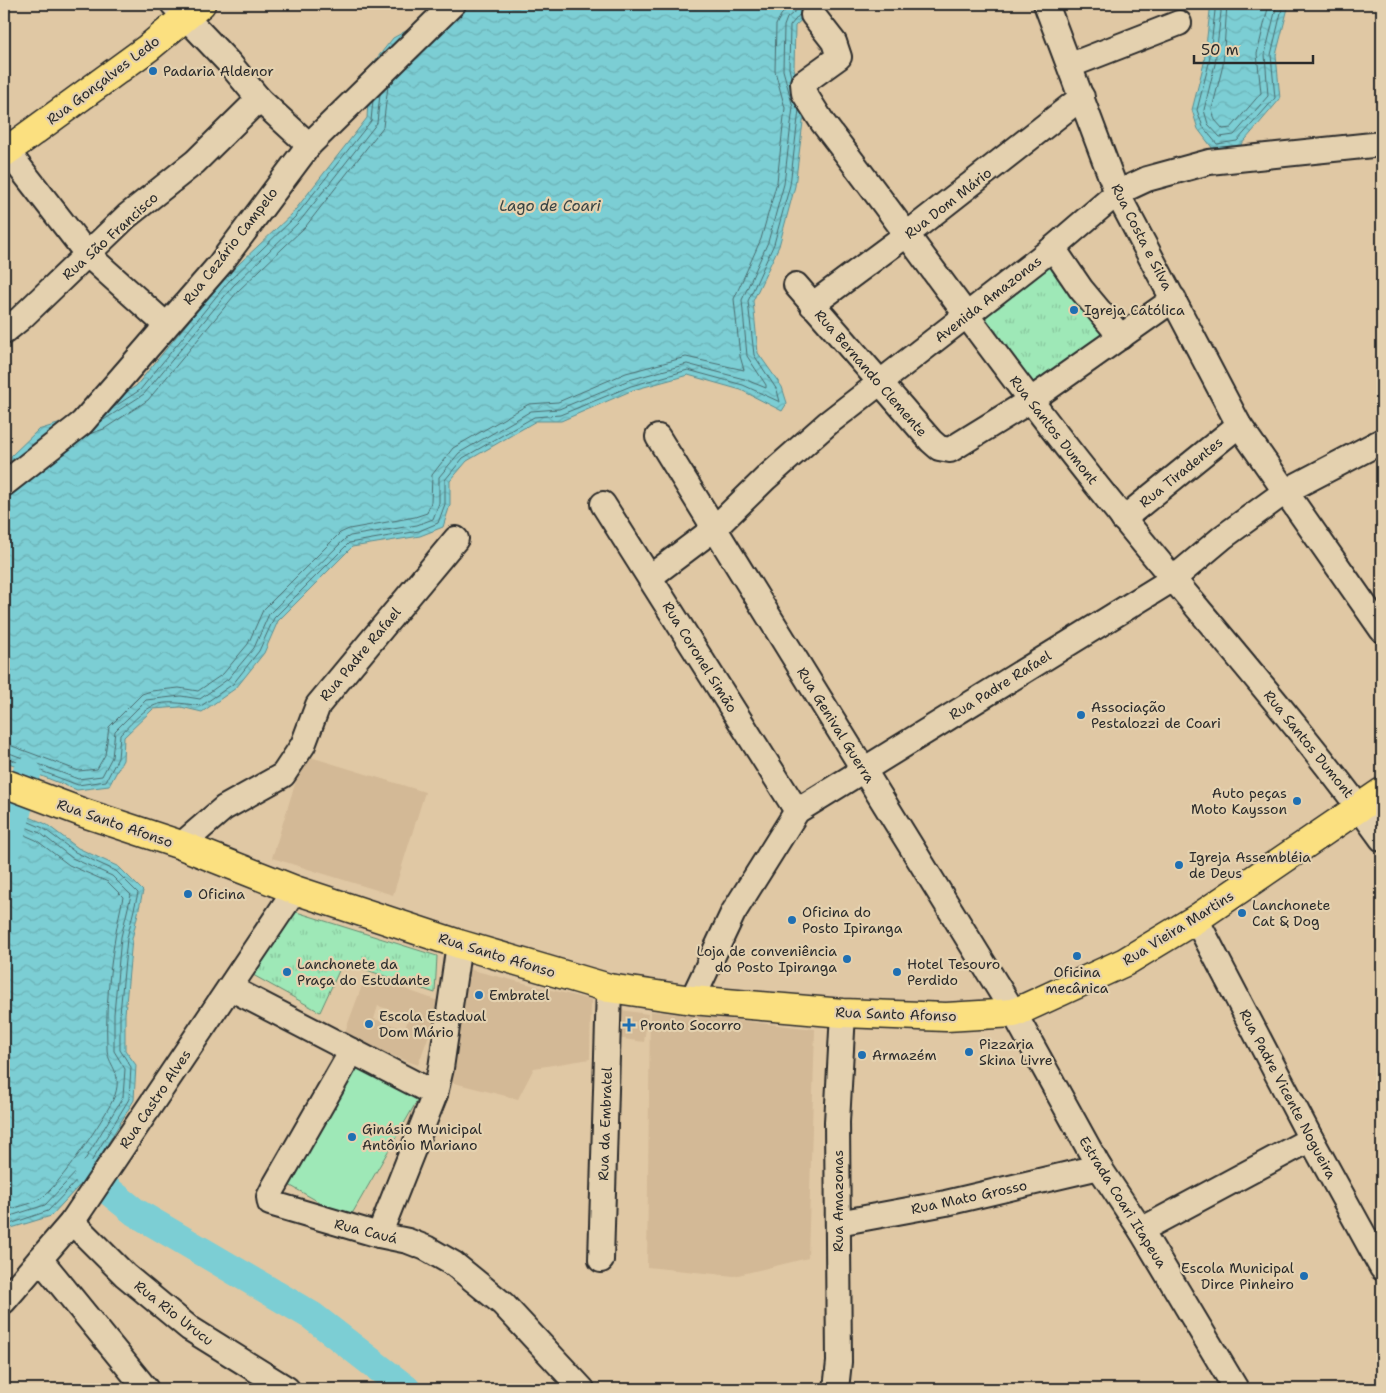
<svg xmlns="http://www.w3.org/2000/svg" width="1386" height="1393" viewBox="0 0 1386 1393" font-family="'Shantell Sans',sans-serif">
<defs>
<pattern id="park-tufts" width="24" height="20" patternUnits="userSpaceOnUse" patternTransform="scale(1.25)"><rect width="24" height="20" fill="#9ee8b7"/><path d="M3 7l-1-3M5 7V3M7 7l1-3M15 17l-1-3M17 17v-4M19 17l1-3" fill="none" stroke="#88c79e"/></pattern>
<pattern id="water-waves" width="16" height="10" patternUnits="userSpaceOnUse" patternTransform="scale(1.25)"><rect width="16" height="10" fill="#7cced4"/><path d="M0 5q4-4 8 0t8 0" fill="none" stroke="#6bb1b6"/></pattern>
</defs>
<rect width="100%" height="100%" fill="#e0c8a4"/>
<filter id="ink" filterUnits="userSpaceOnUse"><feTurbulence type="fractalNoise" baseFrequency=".02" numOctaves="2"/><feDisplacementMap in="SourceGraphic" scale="10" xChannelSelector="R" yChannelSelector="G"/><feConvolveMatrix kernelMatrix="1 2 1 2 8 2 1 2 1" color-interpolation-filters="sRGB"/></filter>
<g filter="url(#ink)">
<g fill="#d3b996" fill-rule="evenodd">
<path d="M304 755 425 792 393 895 272 858Z"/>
<path d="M460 967 591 1000 590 1059 534 1068 518 1099 450 1082Z"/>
<path d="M366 975 441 1002 418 1065 343 1037ZM378 1006 409 1016 405 1029 374 1019Z"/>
<path d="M614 1009 648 1014 644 1042 610 1037Z"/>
<path d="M650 1011 815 1029 808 1258 734 1276 647 1267Z"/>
</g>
<g fill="url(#park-tufts)" stroke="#648a71">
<path d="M1052 255 1115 336 1032 393 974 314Z"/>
<path d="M290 910 437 956 435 993 343 962 320 1012 244 970Z"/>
</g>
<path fill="#9ee8b7" stroke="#648a71" d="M354 1056 421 1094 349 1219 282 1181Z"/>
<g fill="url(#water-waves)" stroke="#5c8d90">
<path d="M438 4H842L808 14 795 26 794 68 805 106 795 186 779 246 753 301 758 353 782 387 787 403 782 411 741 390 688 375 633 390 561 421H536L467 461 450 481V505L443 527 420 536 352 547 278 621 264 653 236 688 202 712 181 707 153 709 124 737 123 760 109 786 77 790 4 761V500L11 486V456L38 430 94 413 136 386 224 278 292 214 367 118 370 67 393 38 415 26Z"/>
<path d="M1208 4H1289L1276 55 1280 99 1240 146 1213 149 1198 129 1192 110 1204 63 1210 11Z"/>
<path d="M4 806 46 824 78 848 119 867 143 891 132 939 125 1014V1050L136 1065 134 1100 89 1175 51 1216 8 1229 4 1234Z"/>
</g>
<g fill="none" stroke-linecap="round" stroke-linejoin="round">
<g stroke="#4b6c6f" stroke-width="1">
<path d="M1213 4 1215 11 1209 63 1197 110 1203 127 1217 144 1237 141 1275 98 1271 55 1283 4"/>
<path d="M1220 4 1221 12 1215 64 1204 110 1208 124 1220 137 1234 135 1268 96 1265 54 1277 4"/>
<path d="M1227 4 1223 65 1212 109 1215 120 1223 129 1231 128 1261 93 1257 54 1269 4"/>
<path d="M791 77 789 68 790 26 800 14"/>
<path d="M114 407 140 390 228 282 295 217 371 121 373 100"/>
<path d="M99 423 144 394 233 286 300 221 377 123 380 94"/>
<path d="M89 434 104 429 148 400 238 291 306 226 383 127 388 86"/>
<path d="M4 743 79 771 97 769 105 755 109 727 142 694 151 691 179 688 198 691 223 674 248 644 263 610 340 533 349 529 415 517 427 513 431 502 432 475 453 448 529 404 558 402 626 373 686 357 744 370 740 356 734 299 761 239 777 182 785 108 775 71 776 25 781 15 792 4"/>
<path d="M4 751 78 779 102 776 112 757 115 731 146 700 181 696 200 699 228 679 254 648 269 614 345 539 350 536 417 525 433 519 439 503V477L459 453 531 411 559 409 629 380 687 364 744 379 766 388V385L747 356 742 300 768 242 784 184 793 107 783 70 784 26 787 18 804 4"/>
<path d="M4 757 78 785 106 781 118 758 120 735C152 701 155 699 201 706L233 684 259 651 274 618 349 543 419 531 438 523 445 504V480L463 458 534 417 560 415 631 386 688 370 743 385 780 402 777 390 754 355 748 301 774 244 790 185 799 110"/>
<path d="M4 811 43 828 75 852 116 871 138 893 127 938 120 1014V1050L131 1067 129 1099 85 1172 48 1211 4 1226"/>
<path d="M4 818 40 833 72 858 112 876 131 895 121 937 114 1014V1051L125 1069 123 1097 80 1168 45 1205 4 1218"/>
<path d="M4 826 36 840 69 865 108 882 123 897C112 947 105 997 107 1048 107 1065 123 1071 115 1095 108 1114 57 1189 40 1199 30 1205 15 1207 4 1211"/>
</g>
<g stroke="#7cced4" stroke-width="29">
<path d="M4 860 27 772"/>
<path d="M89 1175 135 1212 312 1316 406 1389"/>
</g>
<g stroke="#2b2b2b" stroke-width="28">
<g id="minor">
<path d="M173 4 230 64 259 99 309 145"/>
<path d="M1046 4 1117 193 1239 425 1382 630"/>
<path d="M813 15 834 42 839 57 803 83 804 93 823 123C916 244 1003 369 1098 487 1192 605 1294 717 1382 839"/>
<path d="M1071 65 1179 23"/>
<path d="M4 147 87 254 166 325"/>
<path d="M1053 248 1081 289 1121 337"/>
<path d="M796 285 931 441 939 448 950 450 1031 400 1174 299"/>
<path d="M812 305 906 235 1082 97"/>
<path d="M4 332 21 318 127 216 195 162 259 99"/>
<path d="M658 437 1014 1013 1099 1167 1141 1230 1236 1389"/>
<path d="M4 484 82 423 220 264 309 145 453 4"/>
<path d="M603 504 797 811"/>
<path d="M1123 519 1239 425"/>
<path d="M650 577 715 528 766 478 828 423 1053 248 1117 193 1147 179 1209 162 1382 144"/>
<path d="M181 845 224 808 283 775 303 745 318 705 456 539"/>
<path d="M1196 919 1311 1139 1382 1268"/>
<path d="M230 988 435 1094"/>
<path d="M692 1000 733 913 797 811 1173 579 1223 537 1286 491 1382 441"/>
<path d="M352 1051 274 1187 269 1197 270 1203 379 1235 408 1241 426 1248 454 1264 503 1304 582 1389"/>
<path d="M72 1222 125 1275 189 1328 287 1389"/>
<path d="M838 1223 946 1203 1099 1167"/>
<path d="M1141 1230 1311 1139"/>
<path d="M379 1235 435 1094 441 1068 459 944"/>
<path d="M40 1259 146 1389"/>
<path d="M601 1260 609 988"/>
<path d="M4 1301 72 1222 295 890"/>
<path d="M836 1389 839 1362 837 1122 843 1013"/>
</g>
</g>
<g stroke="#2b2b2b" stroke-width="31">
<g id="major">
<path d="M4 153 148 48 201 4"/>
<path d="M4 783 84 813 181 845 295 890 459 944 609 988 692 1000 843 1013 946 1017 1014 1013 1125 962 1196 919 1382 792"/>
</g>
</g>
<use href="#minor" stroke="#e4d1af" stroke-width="24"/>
<use href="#major" stroke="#fbe080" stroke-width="28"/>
</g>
</g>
<g fill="#1f6fb2" stroke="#e4d1af" stroke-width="2">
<circle cx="153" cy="71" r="5"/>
<circle cx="1074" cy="310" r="5"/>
<circle cx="1081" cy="715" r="5"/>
<circle cx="1297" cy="801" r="5"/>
<circle cx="1179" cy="865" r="5"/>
<circle cx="188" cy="894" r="5"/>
<circle cx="1242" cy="913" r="5"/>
<circle cx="792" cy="920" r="5"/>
<circle cx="1077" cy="956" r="5"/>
<circle cx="847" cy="959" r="5"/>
<circle cx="287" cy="972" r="5"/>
<circle cx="897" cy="972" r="5"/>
<circle cx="479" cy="995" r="5"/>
<circle cx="369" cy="1024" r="5"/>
<path d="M626.5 1017.5h5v5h5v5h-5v5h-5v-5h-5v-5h5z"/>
<circle cx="969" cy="1052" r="5"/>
<circle cx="862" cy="1055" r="5"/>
<circle cx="352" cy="1137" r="5"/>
<circle cx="1304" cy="1276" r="5"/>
</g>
<g text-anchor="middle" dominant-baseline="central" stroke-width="4.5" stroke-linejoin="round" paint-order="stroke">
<g font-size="14" fill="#2b2b2b" stroke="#e4d1af" text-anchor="start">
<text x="163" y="71">Padaria Aldenor</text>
<text x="1084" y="310">Igreja Católica</text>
<text x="1091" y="707">Associação<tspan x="1091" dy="16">Pestalozzi de Coari</tspan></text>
<text x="1287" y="793" text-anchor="end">Auto peças<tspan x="1287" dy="16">Moto Kaysson</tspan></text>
<text x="1189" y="857">Igreja Assembléia<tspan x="1189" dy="16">de Deus</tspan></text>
<text x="198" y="894">Oficina</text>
<text x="1252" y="905">Lanchonete<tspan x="1252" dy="16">Cat &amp; Dog</tspan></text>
<text x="802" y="912">Oficina do<tspan x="802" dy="16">Posto Ipiranga</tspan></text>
<text x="837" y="951" text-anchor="end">Loja de conveniência<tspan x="837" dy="16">do Posto Ipiranga</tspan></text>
<text x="297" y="964">Lanchonete da<tspan x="297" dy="16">Praça do Estudante</tspan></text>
<text x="907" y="964">Hotel Tesouro<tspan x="907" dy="16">Perdido</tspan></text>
<text x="1077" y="972" text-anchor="middle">Oficina<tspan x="1077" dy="16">mecânica</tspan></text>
<text x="489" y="995">Embratel</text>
<text x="379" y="1016">Escola Estadual<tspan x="379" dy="16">Dom Mário</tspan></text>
<text x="640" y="1025">Pronto Socorro</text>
<text x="979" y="1044">Pizzaria<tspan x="979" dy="16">Skina Livre</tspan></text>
<text x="872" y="1055">Armazém</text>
<text x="362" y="1129">Ginásio Municipal<tspan x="362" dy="16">Antônio Mariano</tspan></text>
<text x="1294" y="1268" text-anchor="end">Escola Municipal<tspan x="1294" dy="16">Dirce Pinheiro</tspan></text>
</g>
<g font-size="14" fill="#2b2b2b" stroke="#e4d1af">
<text transform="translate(103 80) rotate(-37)">Rua Gonçalves Ledo</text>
<text transform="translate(948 203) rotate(-38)">Rua Dom Mário</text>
<text transform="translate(110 236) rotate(-42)">Rua São Francisco</text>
<text transform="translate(1142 237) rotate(63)">Rua Costa e Silva</text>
<text transform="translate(230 246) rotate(-52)">Rua Cezário Campelo</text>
<text transform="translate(988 299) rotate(-38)">Avenida Amazonas</text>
<text transform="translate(871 373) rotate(49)">Rua Bernando Clemente</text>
<text transform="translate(1054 430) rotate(52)">Rua Santos Dumont</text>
<text transform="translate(1181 472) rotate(-39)">Rua Tiradentes</text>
<text transform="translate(360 654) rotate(-50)">Rua Padre Rafael</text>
<text transform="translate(700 657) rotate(58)">Rua Coronel Simão</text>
<text transform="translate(1000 685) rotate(-32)">Rua Padre Rafael</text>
<text transform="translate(836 725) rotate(58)">Rua Genival Guerra</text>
<text transform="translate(1309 744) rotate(51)">Rua Santos Dumont</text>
<text transform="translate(115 823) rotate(19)">Rua Santo Afonso</text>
<text transform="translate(1178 928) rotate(-32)">Rua Vieira Martins</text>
<text transform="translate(497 955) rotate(17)">Rua Santo Afonso</text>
<text transform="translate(896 1014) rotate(2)">Rua Santo Afonso</text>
<text transform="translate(1288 1094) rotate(62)">Rua Padre Vicente Nogueira</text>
<text transform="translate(155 1099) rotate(-56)">Rua Castro Alves</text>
<text transform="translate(605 1124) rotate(-88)">Rua da Embratel</text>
<text transform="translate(969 1197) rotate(-12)">Rua Mato Grosso</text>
<text transform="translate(838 1201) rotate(-90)">Rua Amazonas</text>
<text transform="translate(1123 1202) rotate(58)">Estrada Coari Itapeua</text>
<text transform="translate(366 1231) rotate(14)">Rua Cauá</text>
<text transform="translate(174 1313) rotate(38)">Rua Rio Urucu</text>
</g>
<g font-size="15" font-style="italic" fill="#374344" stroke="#e4d1af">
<text x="550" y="206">Lago de Coari</text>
</g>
</g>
<rect width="1386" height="1393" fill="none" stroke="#e4d1af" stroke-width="20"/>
<rect x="10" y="10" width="1366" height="1373" fill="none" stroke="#2b2b2b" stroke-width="2" filter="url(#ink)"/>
<path d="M1194 55v8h119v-8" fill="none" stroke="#2b2b2b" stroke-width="2.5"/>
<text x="1201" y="55" font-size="15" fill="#2b2b2b" stroke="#e4d1af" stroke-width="4" paint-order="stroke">50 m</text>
</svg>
